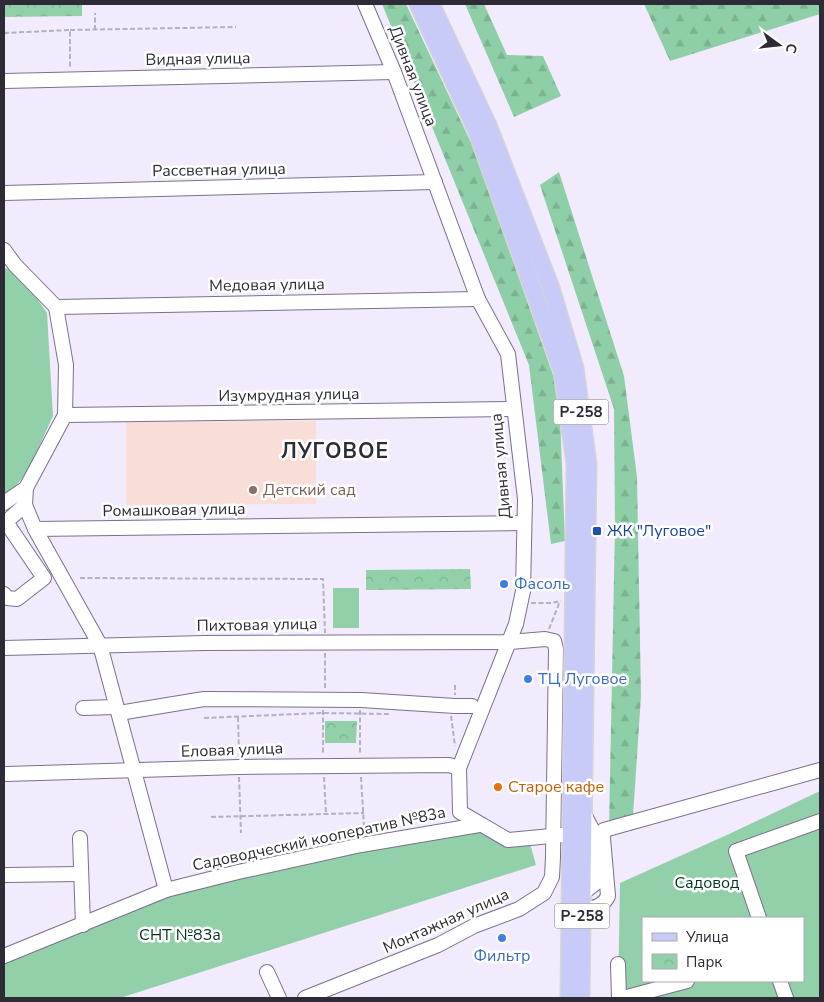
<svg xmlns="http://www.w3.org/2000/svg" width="824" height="1002" viewBox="0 0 824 1002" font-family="'Nunito Sans',sans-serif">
<defs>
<pattern id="forest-firs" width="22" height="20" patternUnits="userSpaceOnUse" patternTransform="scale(1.25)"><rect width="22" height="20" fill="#8fcfa7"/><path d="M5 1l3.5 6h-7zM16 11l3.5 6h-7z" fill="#7cb290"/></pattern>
<pattern id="park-crowns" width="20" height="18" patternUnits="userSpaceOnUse" patternTransform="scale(1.25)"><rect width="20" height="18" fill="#91d0a9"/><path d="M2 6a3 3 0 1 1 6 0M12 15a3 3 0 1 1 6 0" fill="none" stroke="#7db392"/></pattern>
</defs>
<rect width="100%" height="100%" fill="#f2ebfe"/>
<path fill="#f8ded7" d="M316 421V504L126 505V422Z"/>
<g fill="url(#forest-firs)">
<path d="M382 4H406L473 147 559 392 565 541 551 544 529 365Z"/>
<path d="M465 4H484L507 55 543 56 561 96 514 117Z"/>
<path d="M644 4H820V14L670 61Z"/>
<path d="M559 172 624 376 637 477 641 696 632 831 609 828 615 526 614 409 540 185Z"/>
</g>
<g fill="url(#park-crowns)">
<path d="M4 4H82V16L4 17Z"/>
<path d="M470 569 471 589 366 590V570Z"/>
<path d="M325 721H357L356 743H325Z"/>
</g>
<g fill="#91d0a9" fill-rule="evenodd">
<path d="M4 268 17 270 47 313 53 416 27 473 4 499Z"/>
<rect x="333" y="588" width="26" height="40"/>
<path d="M820 791V998H618L620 883 729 834ZM643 918H803V981H643Z"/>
<path d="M485 825 495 842 529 840 536 865 120 998H4V960L166 895 238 876Z"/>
</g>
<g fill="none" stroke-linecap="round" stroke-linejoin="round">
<g stroke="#7a708b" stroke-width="16">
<g id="minor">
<path d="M365 4 394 72 478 299 508 354 525 499 523 591 516 624 459 768 460 812 508 840 562 835"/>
<path d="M4 81 394 72"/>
<path d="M4 193 435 182"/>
<path d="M4 250 15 265 56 307 66 365 65 415 26 488 25 505 35 529 100 645 166 890 4 956"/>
<path d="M56 307 478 299"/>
<path d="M65 415 514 409"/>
<path d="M4 503 26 488"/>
<path d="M35 529 524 523"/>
<path d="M4 594 7 598 17 599 44 578 6 522 25 505"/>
<path d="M4 648 205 643 510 642 545 639 554 641 556 649 553 857 552 877 544 893 519 909 474 926 438 945 305 998"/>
<path d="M83 708 116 707"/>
<path d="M119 713 204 699 361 700 455 706H472"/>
<path d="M6 774 239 767 449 765 459 768"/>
<path d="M80 838 83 925"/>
<path d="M6 875 80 874"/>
<path d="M166 890 238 872 361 845 479 825"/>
<path d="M583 893 597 882 593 831 584 814"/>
<path d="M583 911C593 908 604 906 608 896L603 838 604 830 820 770"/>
<path d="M759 918 736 851 820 821"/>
<path d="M618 964 619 998"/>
<path d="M267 972 279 998"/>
<path d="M780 981 786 998"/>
<path d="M623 998 687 981"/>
</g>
</g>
<g stroke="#d5d4d7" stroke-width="19">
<g id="major">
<path d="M418 4 477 132 562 371 575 464 569 998"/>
<path d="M431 4 488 125 551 288 575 368 588 464 581 998"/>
</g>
</g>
<g stroke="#b5afbf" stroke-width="2" stroke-dasharray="5 2.5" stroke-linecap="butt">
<path d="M70 30 236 27"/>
<path d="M95 30V13"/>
<path d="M4 33 70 30V69"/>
<path d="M80 578 323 579 325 633"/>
<path d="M531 603H551L561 601"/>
<path d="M549 629 560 601"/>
<path d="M455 685V695"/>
<path d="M325 688V653"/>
<path d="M323 710V755"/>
<path d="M360 710V755"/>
<path d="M451 716 455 746"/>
<path d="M238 717 239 755"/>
<path d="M204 718 322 713 389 714"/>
<path d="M239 777 241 833"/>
<path d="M324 777 326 814"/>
<path d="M361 777 364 827"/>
<path d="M211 817 364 813"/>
</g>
<use href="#minor" stroke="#fff" stroke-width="14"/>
<use href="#major" stroke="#c8caf8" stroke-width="16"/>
</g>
<circle fill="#8d6e63" stroke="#fff" stroke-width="2" cx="253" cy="490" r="5"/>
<rect fill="#1a4fb4" stroke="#fff" stroke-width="2" x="592" y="526" width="10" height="10" rx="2.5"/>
<g fill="#3f7fe0" stroke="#fff" stroke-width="2">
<circle cx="504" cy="584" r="5"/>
<circle cx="528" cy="679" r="5"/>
<circle cx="502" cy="938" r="5"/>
</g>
<circle fill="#e8710a" stroke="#fff" stroke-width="2" cx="498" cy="787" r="5"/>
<g text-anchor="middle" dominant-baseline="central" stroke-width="5" stroke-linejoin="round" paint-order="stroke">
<g fill="#fff" stroke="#6d6a72" stroke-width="1">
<rect x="553.5" y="399.5" width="55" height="25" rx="4"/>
<rect x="554.5" y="903.5" width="55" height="25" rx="4"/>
</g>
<g font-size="15" font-weight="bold" fill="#2e2a36">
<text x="581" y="412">Р-258</text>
<text x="582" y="916">Р-258</text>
</g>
<g font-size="16" fill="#2e2a36" stroke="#fff">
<text transform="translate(198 59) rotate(-1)">Видная улица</text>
<text transform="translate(413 76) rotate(69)">Дивная улица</text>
<text transform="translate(219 170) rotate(-1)">Рассветная улица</text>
<text transform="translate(267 285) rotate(-1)">Медовая улица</text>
<text transform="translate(289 395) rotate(-1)">Изумрудная улица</text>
<text transform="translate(501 466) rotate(-95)">Дивная улица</text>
<text transform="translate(174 510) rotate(-1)">Ромашковая улица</text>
<text transform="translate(257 625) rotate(-1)">Пихтовая улица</text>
<text transform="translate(232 750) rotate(-2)">Еловая улица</text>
<text transform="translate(319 839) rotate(-12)">Садоводческий кооператив №83а</text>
<text transform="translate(446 921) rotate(-24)">Монтажная улица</text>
</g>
<g font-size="16" fill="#785e54" stroke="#fff" text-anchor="start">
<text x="263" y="490">Детский сад</text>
</g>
<g font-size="16" fill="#164399" stroke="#fff" text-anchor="start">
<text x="607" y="531">ЖК "Луговое"</text>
</g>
<g font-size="16" fill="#366cbe" stroke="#fff" text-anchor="start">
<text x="514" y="584">Фасоль</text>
<text x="538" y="679">ТЦ Луговое</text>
<text x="502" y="956" text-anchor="middle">Фильтр</text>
</g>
<g font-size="16" fill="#c56008" stroke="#fff" text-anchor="start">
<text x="508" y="787">Старое кафе</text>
</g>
<g font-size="16" fill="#00361d" stroke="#fff">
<text x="707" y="883">Садовод</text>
<text x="180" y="935">СНТ №83а</text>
</g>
<g font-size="21" font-weight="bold" letter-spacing="1" fill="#2e2a36" stroke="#fff">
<text x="335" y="451">ЛУГОВОЕ</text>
</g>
</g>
<rect width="824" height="1002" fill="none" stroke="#2e2a36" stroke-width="10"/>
<rect x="642" y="917" width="162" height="65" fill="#ffffff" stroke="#abaaaf"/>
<rect x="652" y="933" width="25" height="8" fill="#c8caf8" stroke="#abaaaf"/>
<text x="686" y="942" font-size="15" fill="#2e2a36">Улица</text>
<rect x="652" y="954" width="25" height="15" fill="url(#park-crowns)" stroke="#abaaaf"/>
<text x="686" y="967" font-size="15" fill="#2e2a36">Парк</text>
<g transform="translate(779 45) rotate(105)" stroke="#ffffff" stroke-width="4" paint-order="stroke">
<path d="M0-4L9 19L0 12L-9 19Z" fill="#2e2a36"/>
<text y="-8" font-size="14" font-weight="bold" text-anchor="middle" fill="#2e2a36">С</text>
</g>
</svg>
